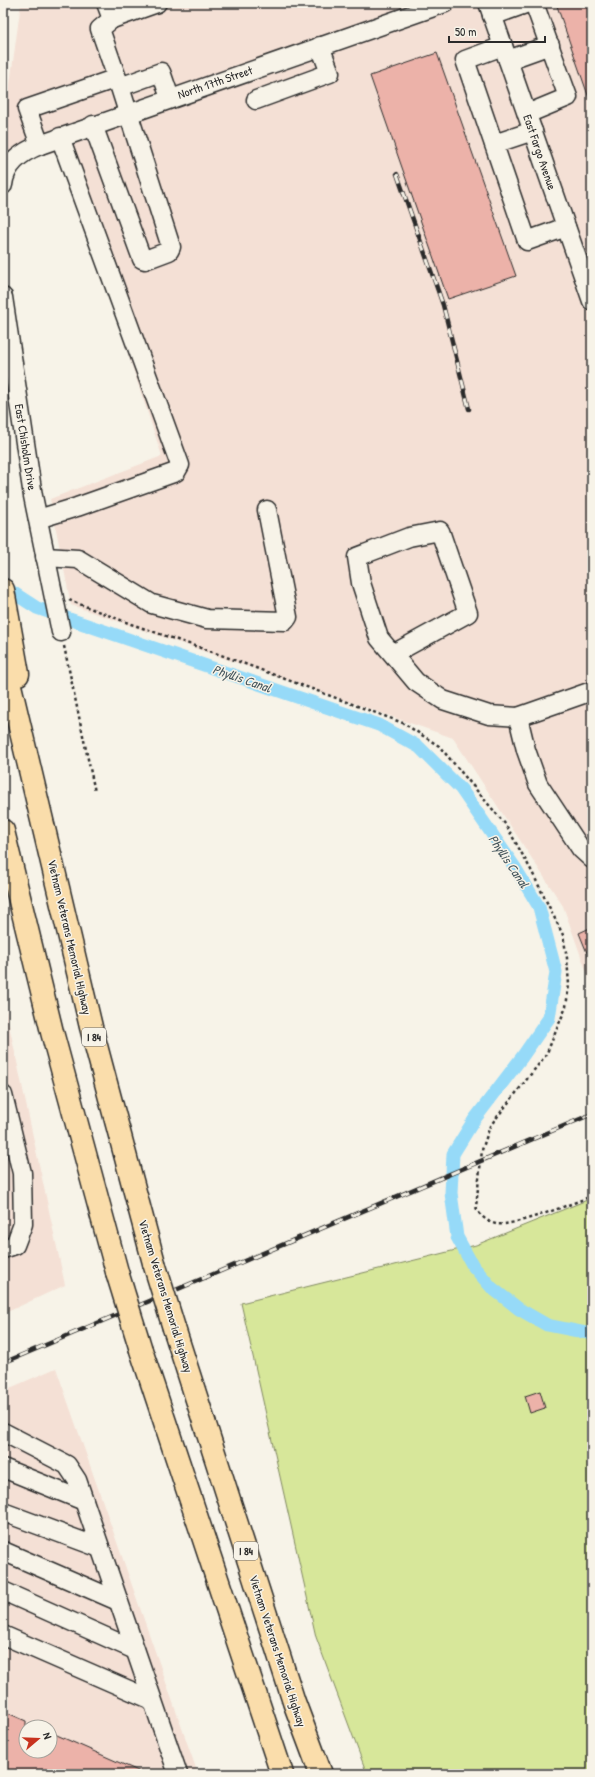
<svg xmlns="http://www.w3.org/2000/svg" width="595" height="1777" viewBox="0 0 595 1777" font-family="'Patrick Hand',sans-serif">
<rect width="100%" height="100%" fill="#f7f3e8"/>
<filter id="ink" filterUnits="userSpaceOnUse"><feTurbulence type="fractalNoise" baseFrequency=".025" numOctaves="2"/><feDisplacementMap in="SourceGraphic" scale="8" xChannelSelector="R" yChannelSelector="G"/><feConvolveMatrix kernelMatrix="1 2 1 2 8 2 1 2 1" color-interpolation-filters="sRGB"/></filter>
<g filter="url(#ink)">
<g fill="#f4e0d5" fill-rule="evenodd">
<path d="M21 3H592V987L563 906 453 738 71 605 50 499 162 456 60 150 3 168V135Z"/>
<path d="M3 997 65 1285 3 1314Z"/>
<path d="M56 1368 198 1774H3V1391ZM26 1727H50V1751H26Z"/>
</g>
<path fill="#d7e79a" stroke="#818962" d="M592 1198V1774H367L316 1637 241 1303 476 1245Z"/>
<g fill="none" stroke-linecap="round" stroke-linejoin="round">
<path stroke="#96daf8" stroke-width="13" d="M3 586 37 608 379 725 419 747 461 789 516 869 539 907 556 972 549 1018 522 1057 474 1120 453 1154 451 1193 457 1237 473 1266 492 1288 519 1309 547 1325 592 1334"/>
</g>
<g fill="#ecb2a9" stroke="#2b2b2b">
<path d="M556 3H592V101H590Z"/>
<path d="M437 53 516 276 448 299 370 76Z"/>
<path d="M592 927V965L579 933Z"/>
<path d="M540 1391 545 1408 530 1413 525 1396Z"/>
<path d="M3 1711 26 1721V1751H50V1732L145 1774H3Z"/>
</g>
<g fill="none" stroke-linecap="round" stroke-linejoin="round">
<g stroke="#2b2b2b" stroke-width="21">
<g id="minor">
<path d="M106 3 112 19 100 29 117 78"/>
<path d="M488 3 592 301"/>
<path d="M492 16 528 3"/>
<path d="M112 19 157 3"/>
<path d="M503 46 465 60 527 241 566 227"/>
<path d="M508 60 550 45"/>
<path d="M120 87 161 72 170 98"/>
<path d="M256 100 330 73 320 46"/>
<path d="M527 114 568 97 534 3"/>
<path d="M494 144 533 131"/>
<path d="M40 145 27 109 117 78 171 247 169 251 145 260 142 259 93 125"/>
<path d="M3 185C5 164 22 152 40 145L445 3"/>
<path d="M3 297 33 496 61 632"/>
<path d="M38 519 77 507 176 472 180 465 60 137"/>
<path d="M45 557 78 559 152 604 207 619 285 621 288 617 267 510"/>
<path d="M393 654 468 613 440 531 409 537 357 557 361 583 379 638 416 682 443 700 489 715 518 717 592 691"/>
<path d="M518 717 526 750 538 784 581 849 592 859"/>
<path d="M3 1095 22 1173 23 1224 15 1245 3 1249"/>
<path d="M3 1432 67 1465 77 1480 178 1774"/>
<path d="M3 1468 84 1501"/>
<path d="M3 1512 100 1548"/>
<path d="M3 1551 118 1601"/>
<path d="M3 1591 135 1650"/>
<path d="M3 1635 152 1700"/>
</g>
</g>
<g stroke="#2b2b2b" stroke-width="25">
<g id="highway">
<path d="M3 590 18 674"/>
<path d="M3 656 91 1027 154 1263"/>
<path d="M3 831 52 1032 117 1272"/>
<path d="M174 1328 294 1702 321 1774"/>
<path d="M141 1350 282 1774"/>
</g>
</g>
<g stroke="#2b2b2b" stroke-width="2.5" stroke-dasharray="3 3" stroke-linecap="butt">
<path d="M69 600 131 624 221 655 403 723 439 746 506 825 531 870 563 935 567 958 569 985 566 1007 546 1055 490 1126 482 1150 476 1207C479 1215 487 1222 496 1224 514 1227 573 1203 592 1196"/>
<path d="M64 646 95 792"/>
</g>
<use href="#minor" stroke="#f7f3e8" stroke-width="18"/>
<use href="#highway" stroke="#faddab" stroke-width="22"/>
<g stroke="#2b2b2b" stroke-width="4.5">
<g id="rail">
<path d="M397 174 443 305 469 409"/>
<path d="M3 1363 592 1114"/>
</g>
</g>
<use href="#rail" stroke="#f7f3e8" stroke-width="3" stroke-dasharray="9" stroke-linecap="butt"/>
<g stroke="#2b2b2b" stroke-width="25" stroke-linecap="butt">
<g id="highway-bridge">
<path d="M154 1263 174 1328"/>
<path d="M117 1272 141 1350"/>
</g>
</g>
<use href="#highway-bridge" stroke="#faddab" stroke-width="22"/>
</g>
</g>
<g text-anchor="middle" dominant-baseline="central" stroke-width="3" stroke-linejoin="round" paint-order="stroke">
<g fill="#f7f3e8" stroke="#686764" stroke-width="1">
<rect x="82" y="1028" width="24" height="18" rx="3"/>
<rect x="234" y="1542" width="24" height="18" rx="3"/>
</g>
<g font-size="11" font-weight="bold" fill="#2b2b2b">
<text x="94" y="1037">I 84</text>
<text x="246" y="1551">I 84</text>
</g>
<g font-size="12" fill="#2b2b2b" stroke="#f7f3e8">
<text transform="translate(215 82) rotate(-19)">North 17th Street</text>
<text transform="translate(540 152) rotate(71)">East Fargo Avenue</text>
<text transform="translate(26 447) rotate(81)">East Chisholm Drive</text>
<text transform="translate(70 937) rotate(77)">Vietnam Veterans Memorial Highway</text>
<text transform="translate(166 1296) rotate(73)">Vietnam Veterans Memorial Highway</text>
<text transform="translate(278 1651) rotate(72)">Vietnam Veterans Memorial Highway</text>
</g>
<g font-size="13" font-style="italic" fill="#46575e" stroke="#f7f3e8">
<text transform="translate(242 678) rotate(19)">Phyllis Canal</text>
<text transform="translate(509 861) rotate(56)">Phyllis Canal</text>
</g>
</g>
<rect width="595" height="1777" fill="none" stroke="#f7f3e8" stroke-width="16"/>
<rect x="8" y="8" width="579" height="1761" fill="none" stroke="#2b2b2b" stroke-width="1.5" filter="url(#ink)"/>
<g transform="translate(38 1739) rotate(71)"><circle r="19" fill="#f7f3e8" stroke="#a5a39c"/>
<path d="M0-3L7 15L0 10L-7 15Z" fill="#c8321e"/>
<text y="-6" font-size="11" font-weight="bold" text-anchor="middle" fill="#2b2b2b">N</text>
</g>
<path d="M449 36v6h96v-6" fill="none" stroke="#2b2b2b" stroke-width="2"/>
<text x="455" y="36" font-size="12" fill="#2b2b2b" stroke="#f7f3e8" stroke-width="3" paint-order="stroke">50 m</text>
</svg>
